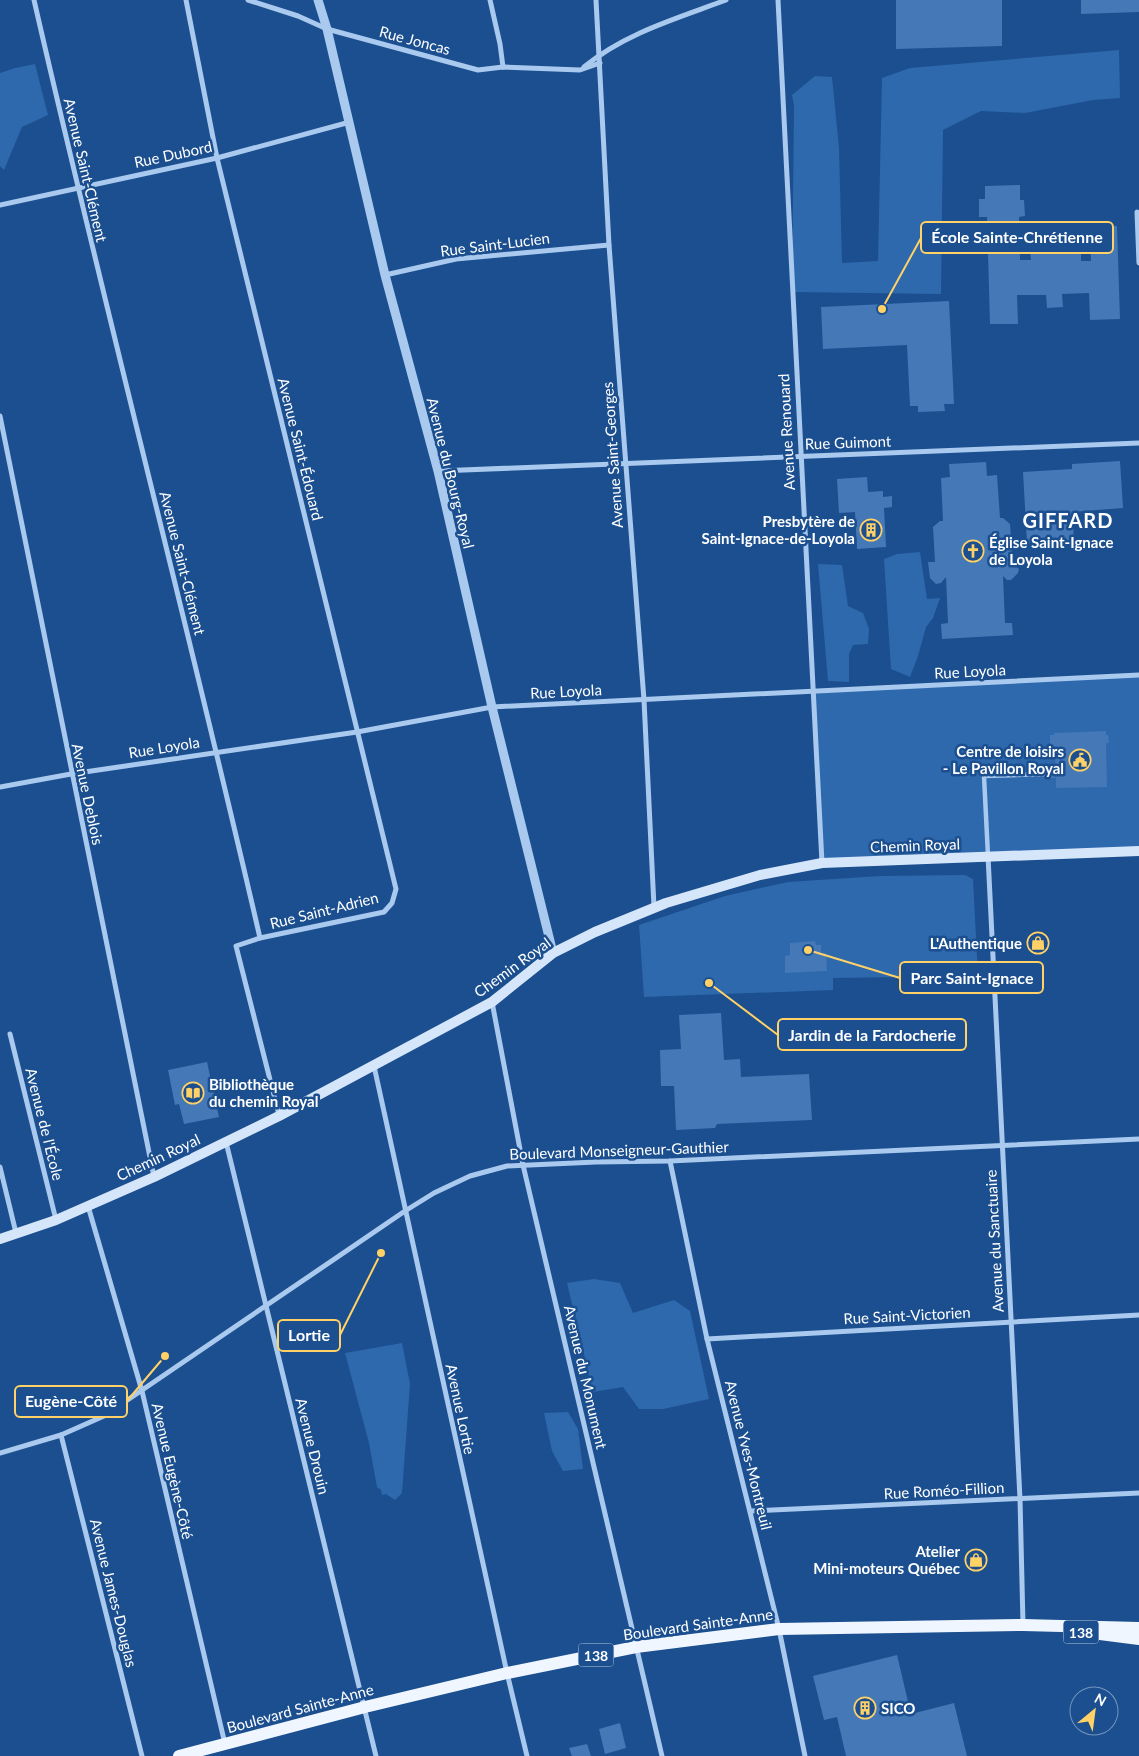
<svg xmlns="http://www.w3.org/2000/svg" width="1139" height="1756" viewBox="0 0 1139 1756" font-family="Lato,sans-serif">
<rect width="100%" height="100%" fill="#1b4f8f"/>
<g fill="#2e69ad">
<path d="M1119 50 1120 98 1093 100 1025 113 981 111 943 130 941 294 792 292 794 106 792 95 815 76 832 77 839 148 842 263 878 261 882 78 910 68Z"/>
<path d="M35 64 48 115 22 127 4 170 0 166V73L15 68Z"/>
<path d="M920 552 927 599 940 598 933 618 926 627 918 656 910 677 891 669 884 559 897 554Z"/>
<path d="M818 564 842 565 848 606 863 613 869 629 868 644 853 645 849 654V682L828 681Z"/>
<path d="M1139 675V851L822 863 813 692Z"/>
<path d="M965 875 973 879 978 976 833 978V990L644 997 639 925 725 896 788 882 880 876Z"/>
<path d="M594 1279 620 1283 633 1313 674 1300 690 1311 709 1399 663 1409H639L623 1387 593 1392 567 1283Z"/>
<path d="M402 1343 410 1384 402 1493 395 1500 386 1494 382 1495 381 1490 377 1487 369 1443 345 1353Z"/>
<path d="M568 1412 578 1429 583 1469 563 1471 552 1451 544 1413Z"/>
</g>
<g fill="#4478b7">
<path d="M896 0H1002V46L896 49Z"/>
<path d="M1081 0H1139V12L1081 14Z"/>
<path d="M1020 185V200H1024L1025 216 1019 217 1020 260H1031L1030 252 1081 251V261H1091L1090 227 1117 226 1120 319 1090 320 1089 293 1062 294 1063 307 1047 308 1046 295H1017L1018 324H990L987 217H979V199H985V186Z"/>
<path d="M949 301 954 404H944L945 411 918 412V406H910L907 345 823 349 821 307Z"/>
<path d="M1120 461 1123 508 1072 512 1074 540 1027 543 1023 472 1072 469V464Z"/>
<path d="M986 462 987 476 997 475 1000 518H1003L1010 524 1013 564 1019 569 1018 573 1011 580H1007L1003 576 1005 623H1012L1013 635 942 639 941 624 948 623 946 577 941 583 936 584 930 578 928 562H935L933 527 940 521H943L941 478 950 477 949 464Z"/>
<path d="M867 477 868 492 883 491V497L892 496V507L884 508 886 547 857 549 855 512 839 513 837 479Z"/>
<path d="M1106 731V735H1108L1109 743H1106L1107 787 1056 788V778H1049V769H1056L1054 745H1050V735H1054V733Z"/>
<path d="M815 941 816 945H821V953H826L827 971 785 973V956L790 955V943Z"/>
<path d="M721 1013 724 1060 740 1059 741 1077 809 1074 812 1120 717 1124 715 1128 676 1130 674 1086H661L660 1050 681 1049 679 1015Z"/>
<path d="M207 1062 219 1117 184 1124 179 1104 175 1105 168 1070Z"/>
<path d="M897 1655 911 1714 954 1703 967 1756H846L837 1717 824 1720 813 1676Z"/>
<path d="M620 1723 626 1748 605 1754 599 1729Z"/>
<path d="M587 1744 591 1756H572L569 1748Z"/>
</g>
<g fill="none" stroke-linecap="round" stroke-linejoin="round">
<path stroke="#a9c9ee" stroke-width="4.5" d="M988 856 984 776 1045 774"/>
<g stroke="#a9c9ee" stroke-width="5">
<path d="M34 0C106 314 188 625 260 938L236 946 279 1115"/>
<path d="M186 0 217 158 396 889 392 903 384 912 260 938"/>
<path d="M248 0 298 16 327 29 478 70 503 67 580 70 600 63"/>
<path d="M490 0 500 44 503 67"/>
<path d="M596 0 609 245 644 700 654 907"/>
<path d="M778 0 822 863"/>
<path d="M584 67C625 33 678 18 726 0"/>
<path d="M0 205 217 158 350 122"/>
<path d="M1137 212 1139 263"/>
<path d="M385 275 456 259 609 245"/>
<path d="M0 416 154 1177"/>
<path d="M438 471 1139 443"/>
<path d="M0 787 71 774 357 732 492 707 1139 675"/>
<path d="M988 856 1020 1499 1023 1624"/>
<path d="M492 1002 523 1165 662 1756"/>
<path d="M10 1034 56 1220"/>
<path d="M374 1066 507 1673 527 1756"/>
<path d="M226 1142 376 1756"/>
<path d="M670 1161 707 1339 779 1629 805 1756"/>
<path d="M0 1167 16 1233"/>
<path d="M88 1206 142 1391 225 1744"/>
<path d="M707 1339 1139 1315"/>
<path d="M61 1435 142 1756"/>
<path d="M0 1453 61 1435 104 1416 405 1211 434 1193 470 1176 507 1166 596 1162 670 1161 1139 1139"/>
<path d="M751 1511 1139 1493"/>
</g>
<path stroke="#a9c9ee" stroke-width="9" d="M318 0 327 29 385 275 438 471 492 707 553 953"/>
<path stroke="#d6e6fa" stroke-width="10" d="M0 1239 56 1220 154 1177 279 1116 492 1002 553 953 595 932 666 903 760 875 822 863 1139 851"/>
<g stroke="#f0f6ff" stroke-width="12">
<path d="M1100 1634 1139 1639"/>
<path d="M179 1756 365 1707 507 1673 636 1647 779 1629 1023 1625 1139 1628"/>
</g>
</g>
<defs>
<g id="building-ring" transform="scale(1.125)"><circle r="9.5" fill="#1b4f8f" stroke="#ffd166" stroke-width="1.5"/><path d="M-4-6H4V6H1V3H-1V6H-4ZM-2.5-4.3h1.7v1.8h-1.7ZM.8-4.3h1.7v1.8H.8ZM-2.5-1h1.7V.8h-1.7ZM.8-1h1.7V.8H.8Z" fill="#ffd166"/></g>
<g id="church-ring" transform="scale(1.125)"><circle r="9.5" fill="#1b4f8f" stroke="#ffd166" stroke-width="1.5"/><path d="M-1.2-6h2.4v3.5h3.3v2.4h-3.3V6h-2.4V-.1h-3.3v-2.4h3.3Z" fill="#ffd166"/></g>
<g id="civic-ring" transform="scale(1.125)"><circle r="9.5" fill="#1b4f8f" stroke="#ffd166" stroke-width="1.5"/><path d="M-.6-6.5H3V-4.5H.6V-3L4-1V1h2V6H-6V1h2V-1L-.6-3ZM-1.2 2.5V6h2.4V2.5Z" fill="#ffd166"/></g>
<g id="shop-ring" transform="scale(1.125)"><circle r="9.5" fill="#1b4f8f" stroke="#ffd166" stroke-width="1.5"/><path d="M-5-2.5h2.3a2.7 3.5 0 0 1 5.4 0H5L5.5 6h-11ZM-1.5-2.5h3a1.5 2.3 0 0 0-3 0Z" fill="#ffd166"/></g>
<g id="library-ring" transform="scale(1.125)"><circle r="9.5" fill="#1b4f8f" stroke="#ffd166" stroke-width="1.5"/><path d="M-6-4Q-3-5.5-.7-3.5V5Q-3 3-6 4ZM6-4Q3-5.5 .7-3.5V5Q3 3 6 4Z" fill="#ffd166"/></g>
</defs>
<g fill-rule="evenodd">
<use href="#building-ring" x="871" y="530"/>
<use href="#church-ring" x="973" y="551"/>
<use href="#civic-ring" x="1080" y="760"/>
<use href="#shop-ring" x="1038" y="943"/>
<use href="#library-ring" x="193" y="1093"/>
<use href="#shop-ring" x="976" y="1560"/>
<use href="#building-ring" x="865" y="1708"/>
</g>
<g text-anchor="middle" dominant-baseline="central" stroke-width="5" stroke-linejoin="round" paint-order="stroke">
<g fill="#1b4f8f" stroke="#bbcadd" stroke-width="1">
<rect x="1063.5" y="1620.5" width="35" height="23" rx="4"/>
<rect x="578.5" y="1643.5" width="35" height="23" rx="4"/>
</g>
<g font-size="14" font-weight="bold" fill="#fff">
<text x="1081" y="1632">138</text>
<text x="596" y="1655">138</text>
</g>
<g font-size="15" fill="#fff" stroke="#1b4f8f">
<text transform="translate(415 40) rotate(15)">Rue Joncas</text>
<text transform="translate(173 154) rotate(-12)">Rue Dubord</text>
<text transform="translate(86 170) rotate(77)">Avenue Saint-Clément</text>
<text transform="translate(495 244) rotate(-7)">Rue Saint-Lucien</text>
<text transform="translate(786 432) rotate(-93)">Avenue Renouard</text>
<text transform="translate(848 442) rotate(-2)">Rue Guimont</text>
<text transform="translate(301 449) rotate(76)">Avenue Saint-Édouard</text>
<text transform="translate(612 455) rotate(-94)">Avenue Saint-Georges</text>
<text transform="translate(451 473) rotate(76)">Avenue du Bourg-Royal</text>
<text transform="translate(183 563) rotate(76)">Avenue Saint-Clément</text>
<text transform="translate(970 671) rotate(-3)">Rue Loyola</text>
<text transform="translate(566 691) rotate(-3)">Rue Loyola</text>
<text transform="translate(164 747) rotate(-9)">Rue Loyola</text>
<text transform="translate(88 794) rotate(78)">Avenue Deblois</text>
<text transform="translate(915 845) rotate(-2)">Chemin Royal</text>
<text transform="translate(324 910) rotate(-14)">Rue Saint-Adrien</text>
<text transform="translate(512 967) rotate(-36)">Chemin Royal</text>
<text transform="translate(45 1124) rotate(76)">Avenue de l'École</text>
<text transform="translate(619 1150) rotate(-2)">Boulevard Monseigneur-Gauthier</text>
<text transform="translate(158 1157) rotate(-25)">Chemin Royal</text>
<text transform="translate(994 1241) rotate(-93)">Avenue du Sanctuaire</text>
<text transform="translate(907 1315) rotate(-3)">Rue Saint-Victorien</text>
<text transform="translate(586 1377) rotate(77)">Avenue du Monument</text>
<text transform="translate(461 1409) rotate(78)">Avenue Lortie</text>
<text transform="translate(313 1446) rotate(76)">Avenue Drouin</text>
<text transform="translate(749 1455) rotate(76)">Avenue Yves-Montreuil</text>
<text transform="translate(173 1471) rotate(77)">Avenue Eugène-Côté</text>
<text transform="translate(944 1490) rotate(-3)">Rue Roméo-Fillion</text>
<text transform="translate(114 1593) rotate(76)">Avenue James-Douglas</text>
<text transform="translate(698 1624) rotate(-8)">Boulevard Sainte-Anne</text>
<text transform="translate(300 1708) rotate(-15)">Boulevard Sainte-Anne</text>
</g>
<g font-size="15" font-weight="bold" fill="#fff" stroke="#1b4f8f" text-anchor="end">
<text x="855" y="521">Presbytère de<tspan x="855" dy="17">Saint-Ignace-de-Loyola</tspan></text>
<text x="989" y="542" text-anchor="start">Église Saint-Ignace<tspan x="989" dy="17">de Loyola</tspan></text>
<text x="1064" y="751">Centre de loisirs<tspan x="1064" dy="17">- Le Pavillon Royal</tspan></text>
<text x="1022" y="943">L'Authentique</text>
<text x="209" y="1084" text-anchor="start">Bibliothèque<tspan x="209" dy="17">du chemin Royal</tspan></text>
<text x="960" y="1551">Atelier<tspan x="960" dy="17">Mini-moteurs Québec</tspan></text>
<text x="881" y="1708" text-anchor="start">SICO</text>
</g>
<g font-size="20" font-weight="bold" letter-spacing="1" fill="#fff" stroke="#1b4f8f">
<text x="1068" y="520">GIFFARD</text>
</g>
</g>
<path fill="none" stroke="#ffd166" stroke-width="2" d="M882 309L921 238M808 950L900 978M709 983L778 1035M381 1253L340 1335M165 1356L127 1401"/>
<g fill="#ffd166" stroke="#1b4f8f" stroke-width="2">
<circle cx="882" cy="309" r="5"/>
<circle cx="808" cy="950" r="5"/>
<circle cx="709" cy="983" r="5"/>
<circle cx="381" cy="1253" r="5"/>
<circle cx="165" cy="1356" r="5"/>
</g>
<g fill="#1b4f8f" stroke="#ffd166" stroke-width="2">
<rect x="921" y="222" width="192" height="31" rx="5"/>
<rect x="900" y="962" width="143" height="31" rx="5"/>
<rect x="778" y="1019" width="188" height="31" rx="5"/>
<rect x="278" y="1320" width="62" height="31" rx="5"/>
<rect x="15" y="1386" width="112" height="31" rx="5"/>
</g>
<g font-size="16" text-anchor="middle" font-weight="bold" fill="#fff">
<text x="1017" y="243">École Sainte-Chrétienne</text>
<text x="972" y="984">Parc Saint-Ignace</text>
<text x="872" y="1041">Jardin de la Fardocherie</text>
<text x="309" y="1341">Lortie</text>
<text x="71" y="1407">Eugène-Côté</text>
</g>
<g transform="translate(1094 1711) rotate(29)"><circle r="24" fill="#1b4f8f" stroke="#7695bc"/>
<path d="M0-4L9 19L0 12L-9 19Z" fill="#ffd166"/>
<text y="-8" font-size="14" font-weight="bold" text-anchor="middle" fill="#ffffff">N</text>
</g>
</svg>
